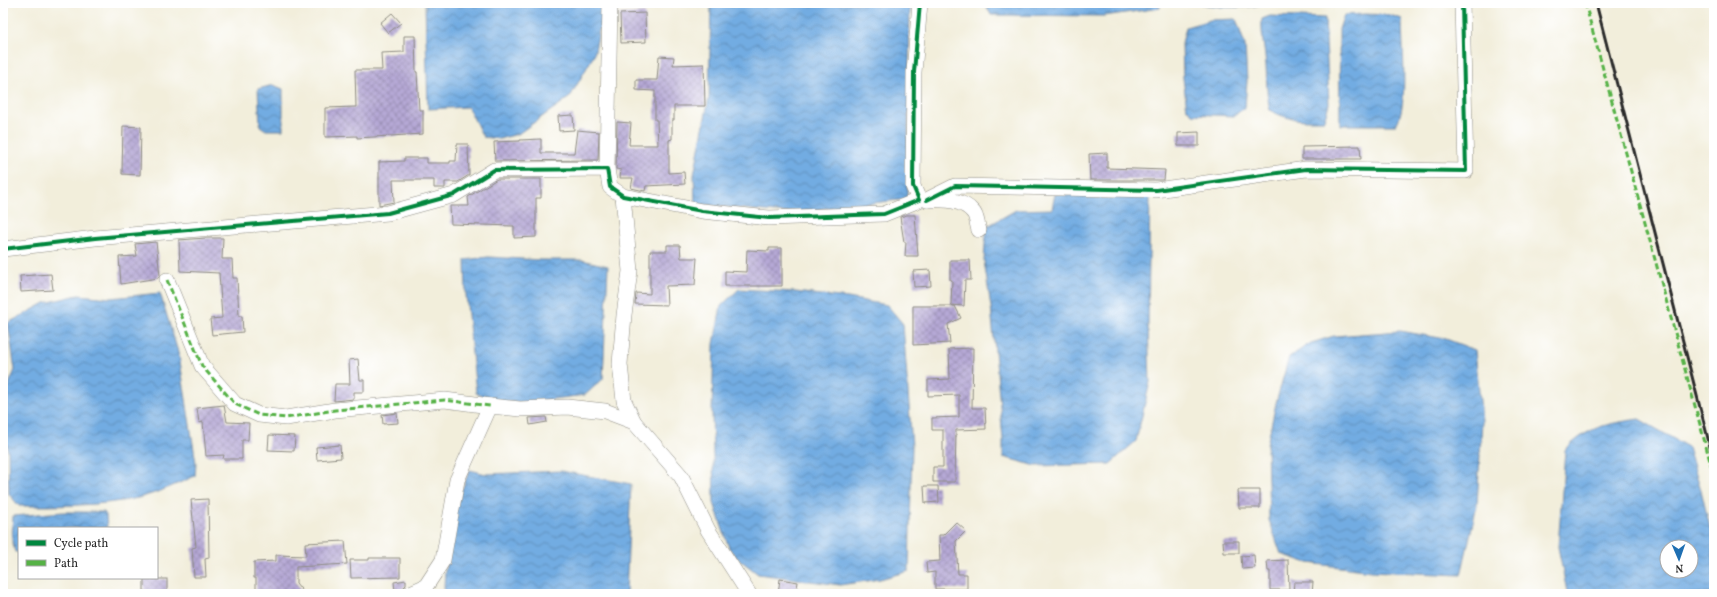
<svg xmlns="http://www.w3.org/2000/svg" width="1717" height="597" viewBox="0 0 1717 597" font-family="Vollkorn,serif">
<defs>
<pattern id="water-waves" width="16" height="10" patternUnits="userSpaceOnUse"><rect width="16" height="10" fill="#72ace2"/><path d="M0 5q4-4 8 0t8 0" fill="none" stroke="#5e8cb7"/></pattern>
<pattern id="building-cross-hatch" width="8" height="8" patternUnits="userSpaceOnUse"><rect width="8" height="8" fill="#b6a9d6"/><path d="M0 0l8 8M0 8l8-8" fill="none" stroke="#948aae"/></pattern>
</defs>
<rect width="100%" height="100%" fill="#fff"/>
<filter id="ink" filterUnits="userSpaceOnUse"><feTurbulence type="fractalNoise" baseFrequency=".025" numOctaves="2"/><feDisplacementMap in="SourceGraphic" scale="8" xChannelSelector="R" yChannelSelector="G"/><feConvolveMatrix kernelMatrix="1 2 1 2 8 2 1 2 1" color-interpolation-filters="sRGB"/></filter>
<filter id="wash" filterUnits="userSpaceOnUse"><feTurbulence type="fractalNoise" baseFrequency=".012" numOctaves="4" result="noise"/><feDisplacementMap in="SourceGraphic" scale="16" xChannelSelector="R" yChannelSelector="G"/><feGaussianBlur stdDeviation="0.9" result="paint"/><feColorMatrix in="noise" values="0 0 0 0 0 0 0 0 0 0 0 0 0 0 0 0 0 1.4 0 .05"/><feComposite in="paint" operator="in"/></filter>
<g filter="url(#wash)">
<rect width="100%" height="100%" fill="#f2eedb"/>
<g fill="url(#water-waves)" stroke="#4e6c86" fill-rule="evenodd">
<path d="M425 3H603V11L594 55 570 97 518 134 499 139 483 137 468 107 428 109Z"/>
<path d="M711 3H910L907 199 786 213 695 204 694 175 709 97Z"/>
<path d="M985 3H1160V8L1104 16 991 15Z"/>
<path d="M1198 3H1265C1249 10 1216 8 1198 3Z"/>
<path d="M1365 14 1390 15 1402 19C1402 46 1409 104 1396 125H1340L1339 29 1344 15Z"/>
<path d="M1270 16 1325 18 1329 104 1324 120C1304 120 1288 121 1270 110 1266 95 1267 82 1266 66 1265 50 1261 37 1262 19Z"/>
<path d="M1236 19 1245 45 1247 81 1245 107 1234 116 1192 114 1187 109 1183 78 1182 43 1186 27 1210 20Z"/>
<path d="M273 85 283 89V130H266L260 126 258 89Z"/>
<path d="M1150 193 1148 324 1150 382 1136 441 1110 464 1036 466 1003 457V439L991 307 984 261 986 227 1016 210 1052 209 1055 194Z"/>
<path d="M488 257 540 260H582L608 266 603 379 585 395 529 402H499L476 393 466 295 465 260Z"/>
<path d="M739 289 795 292 848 298 887 305 903 324 912 446 909 571 880 579 840 585 758 574 735 556 729 548 714 503 712 411 714 344 721 306Z"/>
<path d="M160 293 179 355 196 463 195 476C177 484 158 493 138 498 100 506 59 506 19 506L9 494 8 451 3 429 5 410 4 396 15 370 8 323 45 303 78 295 111 298Z"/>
<path d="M1400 331 1446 339 1475 350 1482 421 1477 505 1461 575 1371 571 1308 563 1281 554 1269 520 1267 445 1276 403 1289 357 1311 343 1334 336Z"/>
<path d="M1639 419 1688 447 1701 490 1713 540 1714 594H1572L1567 592 1558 547 1565 450C1589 426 1606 424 1639 419ZM1667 547H1691V571H1667Z"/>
<path d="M470 470 486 474 561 471 631 484 626 594H444C444 556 454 504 470 470Z"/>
<path d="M64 512H104L106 515 107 528H19V552H15L12 541 13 516Z"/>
</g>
<g id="blocks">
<g fill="url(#building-cross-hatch)">
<path d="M392 13 401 23 388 33 380 23Z"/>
<path d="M645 13 646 42 621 43 620 14Z"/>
<path d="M404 36H415L416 72H417L419 110H423V134L357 138V136L325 137V108L356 107 355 70H382L381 53 404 52Z"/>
<path d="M659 56 674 57 673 65 704 64 705 106H674V120H672V139L669 140V173L684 172 685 184 646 186 645 191 631 188 633 178H620L621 170 616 169 617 122 631 123 629 145H658L657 120H655V91L636 90V80H657Z"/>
<path d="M573 115 574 130 559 131 558 116Z"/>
<path d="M123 126 141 127 140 175 122 174Z"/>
<path d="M577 130 599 132 598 160 495 161 494 142 520 141V140L541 139V153H574Z"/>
<path d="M1199 132V146H1178V133Z"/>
<path d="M457 144H468L469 175 458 182H445V188H434V180H393L394 202 379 205V162L404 161V158H427V163H450V161H456Z"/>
<path d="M1360 146 1361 159H1302V147Z"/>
<path d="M1107 153V168L1165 170 1164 180H1090L1089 154Z"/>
<path d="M497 179H541V198H536V237L514 238V226L451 224 450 206H469L468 197Z"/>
<path d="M907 215H915L918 256H905L906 242H904L900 217Z"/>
<path d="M206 238H223L222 259H232L233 278H237L239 316H242L243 332 212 335 210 319 222 318 219 273 180 271 179 240Z"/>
<path d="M156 242 160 275 158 278 121 284 119 257 137 256 135 244Z"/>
<path d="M667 245H680L681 258H697L695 285 666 286 667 305 635 304 636 293 650 294V251H667Z"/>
<path d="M769 248H782V286H725V271L746 272 747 250 769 251Z"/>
<path d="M950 260H970L971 280H965L964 306 951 305 952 280H950Z"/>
<path d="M930 270 931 286 914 287 913 271Z"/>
<path d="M51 274 53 290 21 292 20 276Z"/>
<path d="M913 306H955L961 318 948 324 950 343 913 345Z"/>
<path d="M973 348 972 408H985L986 429 956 430 955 482H933V467H943V430H932V418L959 417V395L928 396V380L950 379 949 349Z"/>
<path d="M358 359 360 380H364V392H354V399L334 401 335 384H350L349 360Z"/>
<path d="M224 405 227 422 249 423 248 440H242V459H223L224 455 206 456 203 422 199 423 197 408Z"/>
<path d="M397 413 398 423 383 424 382 415Z"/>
<path d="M546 417 547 422 530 425 529 418Z"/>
<path d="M269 435 295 436 294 451 268 450Z"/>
<path d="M340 445 341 458 317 460 316 447Z"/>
<path d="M924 486H938L939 502 925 503Z"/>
<path d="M1238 490H1260V508H1239Z"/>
<path d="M208 499 209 558 205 559 206 577H194L192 548 196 547 191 500Z"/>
<path d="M956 522 966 531 956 541 958 574H967V589H935V572L927 573 926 562 940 561 939 535H943Z"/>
<path d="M345 541 347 564 296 567V583L305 594H256V578H254V562L276 561V555L306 556 305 543Z"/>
<path d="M1223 541H1239V553H1224Z"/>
<path d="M1254 555 1255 568 1242 569 1241 556Z"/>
<path d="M369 558H400V577L351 578 350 560H369Z"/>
<path d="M1288 560 1289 590H1270V571H1268L1267 561Z"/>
<rect x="144" y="579" width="23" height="15"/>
<path d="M780 579 798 582 796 594H778Z"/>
<path d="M406 580V585L400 591H395L394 582Z"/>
<path d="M1294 582H1313L1312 594 1293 593Z"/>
</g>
</g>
</g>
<g filter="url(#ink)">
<use href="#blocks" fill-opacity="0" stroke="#8e8c83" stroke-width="1"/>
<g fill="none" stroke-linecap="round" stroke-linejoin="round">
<g stroke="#8e8c83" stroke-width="16">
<g id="street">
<path d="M607 169 610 3"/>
<path d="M623 196 630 271 624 315 620 364 624 401 634 422"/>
<path d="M927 200 955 186 1156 190 1306 169 1466 171 1462 3"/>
<path d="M928 200C943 199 963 199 973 212 977 216 977 225 979 230"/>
<path d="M3 249 95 238 388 213 454 195 494 170 607 169 610 187 623 196 702 211 769 218 884 214 919 200 913 186 914 72 920 3"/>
<path d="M167 280 202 366 235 404 259 415 286 418 335 410 445 400 490 406"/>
<path d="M408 594 426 586 443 560 457 480 490 406 520 409 567 407 605 411 634 422 681 476 708 530 749 594"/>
</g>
</g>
<use href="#street" stroke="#fff" stroke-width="15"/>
<path stroke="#2b2b2b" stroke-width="3" d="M1596 3 1714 462"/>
<g stroke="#56b246" stroke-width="3" stroke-dasharray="6 3" stroke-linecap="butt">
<path d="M1585 3 1713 472"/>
<path d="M167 280 202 366 235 404 259 415 286 418 335 410 445 400 490 406"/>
</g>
<g stroke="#fff" stroke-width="6">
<g id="cycleway">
<path d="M927 200 955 186 1156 190 1306 169 1466 171 1462 3"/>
<path d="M3 249 95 238 388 213 454 195 494 170 607 169 610 187 623 196 702 211 769 218 884 214 919 200 913 186 914 72 920 3"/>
</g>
</g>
<use href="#cycleway" stroke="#00873e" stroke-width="4"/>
</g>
</g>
<rect width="1717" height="597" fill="none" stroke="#fff" stroke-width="16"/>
<rect x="18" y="527" width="140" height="52" fill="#ffffff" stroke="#aaaaaa"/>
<rect x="26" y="540" width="20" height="6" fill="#00873e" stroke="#aaaaaa"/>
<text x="54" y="547" font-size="12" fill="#2b2b2b">Cycle path</text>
<rect x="26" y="560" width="20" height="6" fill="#56b246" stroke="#aaaaaa"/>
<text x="54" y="567" font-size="12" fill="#2b2b2b">Path</text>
<g transform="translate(1679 559) rotate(178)"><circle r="19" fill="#ffffff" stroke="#aaaaaa"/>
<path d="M0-3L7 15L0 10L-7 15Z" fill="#1f6fb2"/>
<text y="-6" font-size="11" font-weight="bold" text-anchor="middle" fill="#2b2b2b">N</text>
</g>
</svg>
